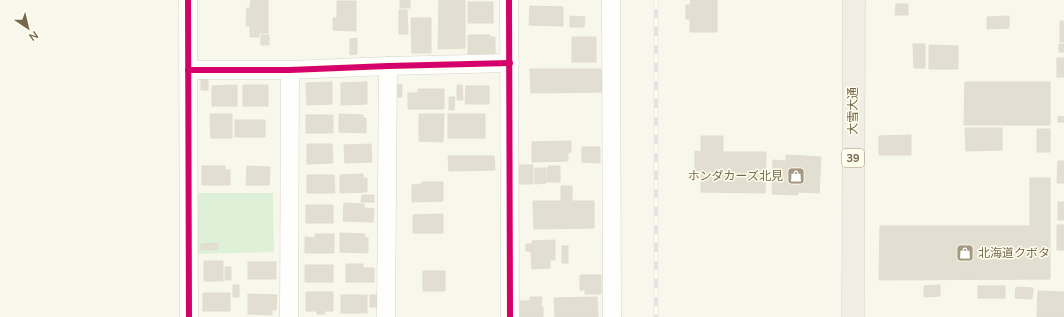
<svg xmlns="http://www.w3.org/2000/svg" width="1064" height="317" viewBox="0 0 1064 317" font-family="'Nunito Sans','Noto Sans JP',sans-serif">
<rect width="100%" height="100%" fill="#f7f7ec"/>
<path fill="#def0d7" d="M198 193H273L274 252 197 254Z"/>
<g fill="#e2ded1" stroke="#e1ddce">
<path d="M251 0H268V33H259V37H250V26H246L247 8H250Z"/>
<rect x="400" y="0" width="10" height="8"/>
<path d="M439 0H465V48L438 49Z"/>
<path d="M691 0H717V32H690V19H686V5H690Z"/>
<path d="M337 1H356V31L333 30V18H337Z"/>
<rect x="468" y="2" width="25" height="21"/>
<path d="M896 4H908V15H895Z"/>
<path d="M530 6 563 7V26L529 25Z"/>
<path d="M399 10H407L408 34H399Z"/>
<path d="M570 16 585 17 584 27H570Z"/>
<path d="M1009 16V28L987 29V17Z"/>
<path d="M411 18H431V53H412Z"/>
<rect x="1060" y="21" width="4" height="21"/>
<rect x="261" y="35" width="8" height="10"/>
<path d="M468 35H490V37H495V54H468Z"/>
<rect x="572" y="37" width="24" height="25"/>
<path d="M357 38V54L350 55V39Z"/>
<path d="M913 44H925V68H914Z"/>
<rect x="1059" y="44" width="5" height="8"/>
<path d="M929 45 958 46V69H929Z"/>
<rect x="1057" y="58" width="7" height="19"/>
<path d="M530 69H601L602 92 531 93Z"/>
<rect x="201" y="78" width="7" height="12"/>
<path d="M332 82V104L307 105 306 83Z"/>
<path d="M367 82V104L341 105V83Z"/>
<path d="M965 82H1050V125H964Z"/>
<path d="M402 84V97H397L396 85Z"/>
<path d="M237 85V106H212V86Z"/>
<rect x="243" y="85" width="25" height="21"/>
<path d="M457 85H462L463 100H457Z"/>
<path d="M466 86H489V104H465Z"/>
<path d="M418 89H444V109H408V93H418Z"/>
<path d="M449 97H455L454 110H449Z"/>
<path d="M210 114H232V138H211Z"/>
<path d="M339 114 363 115V118H366V133L339 132Z"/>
<path d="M419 114H444L443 142 419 141Z"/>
<rect x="448" y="114" width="37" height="24"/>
<rect x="306" y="115" width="27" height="18"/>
<path d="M1058 116 1064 117V122H1058Z"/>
<rect x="235" y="120" width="30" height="17"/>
<path d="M965 128H1002V150L966 151Z"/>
<rect x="1037" y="129" width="13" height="23"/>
<path d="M911 135V155H879V136Z"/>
<path d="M701 136H723V152H766L765 193 701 192V171H695V151L701 152Z"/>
<path d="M571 141V152L568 153V161L532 162V142Z"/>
<path d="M307 144H332L333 163 307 164Z"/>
<path d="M371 144 372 162 345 163 344 145Z"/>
<path d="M582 147H600V163L582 162Z"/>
<path d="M786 155 821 157 819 193 798 192V195L772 194 773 160 786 161Z"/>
<path d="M448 156H494L495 170 449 171Z"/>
<path d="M1058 161H1064V183H1057Z"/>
<path d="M518 165H533V184H519Z"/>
<path d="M202 166H225V170H230V185H202Z"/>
<path d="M247 166 270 167 269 185H246Z"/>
<path d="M548 166H560V182H547Z"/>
<path d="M535 168H546V183L535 184Z"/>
<path d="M363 174V178H367V192L340 193V175Z"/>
<path d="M307 175H334L335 193H307Z"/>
<path d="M1030 178H1050V279L879 280 880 226H1030Z"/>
<path d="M422 182H443V201L412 202V185L422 184Z"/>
<path d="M561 186H572V201H594V228L534 229 533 201H561Z"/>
<path d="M362 195H374V202H361Z"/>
<rect x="1058" y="202" width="6" height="18"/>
<path d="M344 203 364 204V208L374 209 373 222 343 221Z"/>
<rect x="306" y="205" width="27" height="18"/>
<path d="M443 214V233H413V215Z"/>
<rect x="1057" y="225" width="7" height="25"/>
<path d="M340 233 365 234V238H368V253L340 252Z"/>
<path d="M315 234H334V253H305V237L315 238Z"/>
<path d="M555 240V260H550V268L532 269 531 251H526V244H532V241Z"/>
<path d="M218 243V249L201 250V244Z"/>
<rect x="562" y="246" width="6" height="17"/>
<rect x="204" y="261" width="19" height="20"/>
<rect x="248" y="262" width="28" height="17"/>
<path d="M346 264H363V268H374V282H346Z"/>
<rect x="305" y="265" width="28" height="17"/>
<rect x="225" y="267" width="6" height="13"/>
<rect x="423" y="271" width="22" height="20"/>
<path d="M580 275H601V294H585V290H580Z"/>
<rect x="233" y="285" width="6" height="12"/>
<path d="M940 285V296L924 297V286Z"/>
<rect x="978" y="286" width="27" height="12"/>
<path d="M1016 287 1033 288 1032 299 1015 298Z"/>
<path d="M1038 291 1064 292V317H1037Z"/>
<path d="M306 292H333V311H324L325 314H317V311H306Z"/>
<rect x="203" y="293" width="27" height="18"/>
<path d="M248 294 277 295 276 310H272V315L248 314Z"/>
<rect x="341" y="295" width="26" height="18"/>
<rect x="370" y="295" width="7" height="12"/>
<path d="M530 297H542L541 307H543V317H520V301H530Z"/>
<path d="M597 297 598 317H555L554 298Z"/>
</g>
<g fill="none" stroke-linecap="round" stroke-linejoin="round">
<g stroke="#d7d4ca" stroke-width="19">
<g id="minor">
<path d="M188 0 189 317"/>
<path d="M509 0 510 317"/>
<path d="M611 0 612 317"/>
<path d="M188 70H290L388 66 510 63"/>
<path d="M289 317 290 70"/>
<path d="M386 317 388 66"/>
</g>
</g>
<g stroke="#d6d2c6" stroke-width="23">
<path id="highway" d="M853 317 854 0"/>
</g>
<use href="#minor" stroke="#fefefc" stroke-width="18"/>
<use href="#highway" stroke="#f1ede5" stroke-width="22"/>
<g stroke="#e7e3e5" stroke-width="4.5">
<path id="rail" d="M656 0V317"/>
</g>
<use href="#rail" stroke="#fffdee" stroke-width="3" stroke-dasharray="9" stroke-linecap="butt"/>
<g stroke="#fffdee" stroke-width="8">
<g id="cycleway">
<path d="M188 0 189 317"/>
<path d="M509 0 510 317"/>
<path d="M188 70H290L388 66 510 63"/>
</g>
</g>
<use href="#cycleway" stroke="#d6006c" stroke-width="6"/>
</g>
<defs>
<g id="shop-square" transform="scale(0.9)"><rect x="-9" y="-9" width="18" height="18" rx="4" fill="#a49a83" stroke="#fffdee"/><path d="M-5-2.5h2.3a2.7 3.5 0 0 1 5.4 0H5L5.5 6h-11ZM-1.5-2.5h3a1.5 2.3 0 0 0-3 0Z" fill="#fff"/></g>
</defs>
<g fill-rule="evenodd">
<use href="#shop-square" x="796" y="176"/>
<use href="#shop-square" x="965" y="253"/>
</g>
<g text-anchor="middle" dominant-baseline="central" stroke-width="3" stroke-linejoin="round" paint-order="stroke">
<rect fill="#fffdee" stroke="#a0957c" stroke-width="1" x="842" y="149" width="22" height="18" rx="3"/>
<g font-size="11" font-weight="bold" fill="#77684b">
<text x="853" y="158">39</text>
</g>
<g font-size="12" fill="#77684b" stroke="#fffdee">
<text transform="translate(853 111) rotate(-90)">大雪大通</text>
</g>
<g font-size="12" fill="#77684b" stroke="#fffdee" text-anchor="end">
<text x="783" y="176">ホンダカーズ北見</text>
<text x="978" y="253" text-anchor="start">北海道クボタ</text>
</g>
</g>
<g transform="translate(28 28) rotate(145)" stroke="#fffdee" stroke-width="3" paint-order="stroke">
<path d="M0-3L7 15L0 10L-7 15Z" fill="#77684b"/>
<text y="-6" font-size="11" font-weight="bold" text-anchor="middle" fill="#77684b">N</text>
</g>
</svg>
